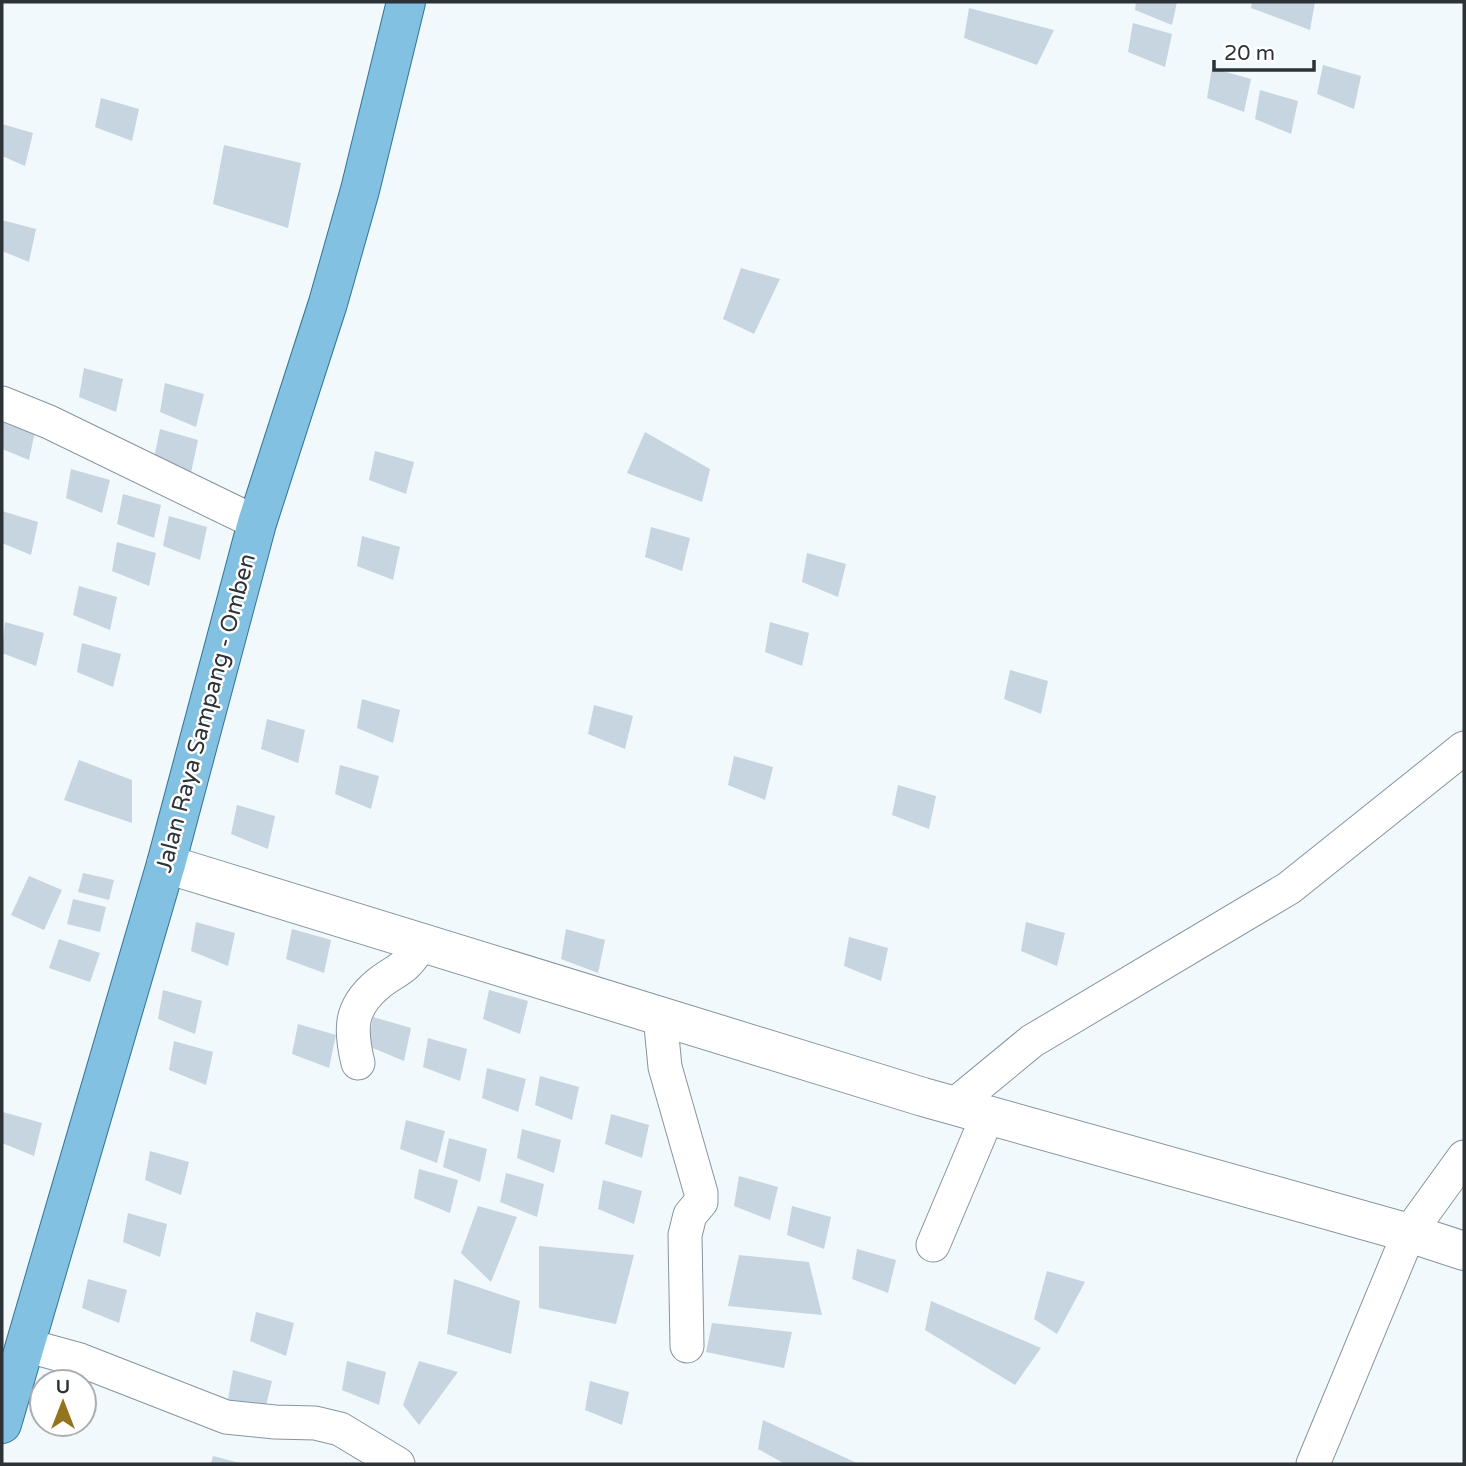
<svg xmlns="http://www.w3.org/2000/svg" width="1466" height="1466" viewBox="0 0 1466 1466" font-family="'Varela Round',sans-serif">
<rect width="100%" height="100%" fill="#f2f9fd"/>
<g fill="#c6d5e0">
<path d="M1136 2H1177L1172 25 1135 10Z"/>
<path d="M1252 2H1315L1310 30 1251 8Z"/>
<path d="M969 8 1054 30 1037 65 964 38Z"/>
<path d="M1133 23 1172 34 1165 67 1128 52Z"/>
<path d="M1323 65 1361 76 1354 109 1317 94Z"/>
<path d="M1212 68 1251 79 1244 112 1207 98Z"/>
<path d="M1260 90 1298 101 1291 134 1255 119Z"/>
<path d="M101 98 139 109 132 141 95 127Z"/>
<path d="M2 124 33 133 25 166 2 156Z"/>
<path d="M224 145 301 163 288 228 213 204Z"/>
<path d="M2 220 36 229 29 262 2 251Z"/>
<path d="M741 268 780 279 754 334 723 319Z"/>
<path d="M84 368 123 379 116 412 79 397Z"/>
<path d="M165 383 204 394 196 427 160 412Z"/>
<path d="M2 417 36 427 29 460 2 449Z"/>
<path d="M160 429 198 440 191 473 154 458Z"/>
<path d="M645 432 710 469 702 502 627 473Z"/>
<path d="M375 451 414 462 406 494 369 480Z"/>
<path d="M71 469 110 480 102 513 66 498Z"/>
<path d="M123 494 161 505 154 538 117 524Z"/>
<path d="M2 511 38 522 31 555 2 543Z"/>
<path d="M169 516 207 527 200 560 163 546Z"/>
<path d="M651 527 690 538 682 571 645 557Z"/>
<path d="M362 536 400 547 393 580 357 566Z"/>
<path d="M117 542 156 553 149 586 112 571Z"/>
<path d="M807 553 846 564 838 597 802 582Z"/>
<path d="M79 586 117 597 110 630 73 615Z"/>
<path d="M5 622 44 633 36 666 2 653Z"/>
<path d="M770 622 809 633 802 666 765 652Z"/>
<path d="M82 643 121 654 113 687 77 672Z"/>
<path d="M1010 670 1048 681 1041 714 1004 699Z"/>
<path d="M362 699 400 710 393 743 357 728Z"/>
<path d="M594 705 633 716 625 749 588 734Z"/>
<path d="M267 719 305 730 298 763 261 749Z"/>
<path d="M734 756 773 767 765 800 728 785Z"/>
<path d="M79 760 132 780V823L64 800Z"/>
<path d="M340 765 379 776 371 809 335 794Z"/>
<path d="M898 785 936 796 929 829 892 815Z"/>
<path d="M237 805 275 816 268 849 231 834Z"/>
<path d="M83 873 114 880 109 900 78 892Z"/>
<path d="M29 876 62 890 44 930 11 915Z"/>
<path d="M73 899 106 907 100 932 67 924Z"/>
<path d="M196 922 235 933 228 966 191 951Z"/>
<path d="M1026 922 1065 933 1057 966 1021 951Z"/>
<path d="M292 929 331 940 324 973 286 959Z"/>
<path d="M566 929 605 940 598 973 561 959Z"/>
<path d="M849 937 888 948 881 981 844 966Z"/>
<path d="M59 939 100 953 90 982 49 968Z"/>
<path d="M163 990 202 1001 195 1034 158 1019Z"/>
<path d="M489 990 528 1001 520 1034 483 1019Z"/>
<path d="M373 1017 411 1028 404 1061 368 1046Z"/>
<path d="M298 1024 336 1035 329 1068 292 1054Z"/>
<path d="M428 1038 467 1049 460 1081 423 1067Z"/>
<path d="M174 1041 213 1052 206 1085 169 1070Z"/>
<path d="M487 1068 526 1079 518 1112 482 1098Z"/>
<path d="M540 1076 579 1087 572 1120 535 1105Z"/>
<path d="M3 1112 42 1123 34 1156 2 1143Z"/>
<path d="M611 1114 649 1125 642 1158 605 1144Z"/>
<path d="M406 1120 445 1131 437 1163 400 1149Z"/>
<path d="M522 1129 561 1140 554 1173 517 1158Z"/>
<path d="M449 1138 487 1149 480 1182 443 1167Z"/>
<path d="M150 1151 189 1162 181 1195 145 1180Z"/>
<path d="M419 1169 458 1180 450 1213 414 1198Z"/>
<path d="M506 1173 544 1184 537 1217 500 1202Z"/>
<path d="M739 1176 778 1187 770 1220 734 1206Z"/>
<path d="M603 1180 642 1191 634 1224 598 1209Z"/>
<path d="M478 1206 517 1217 491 1282 461 1253Z"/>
<path d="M792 1206 831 1217 824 1249 787 1235Z"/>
<path d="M128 1213 167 1224 160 1257 123 1242Z"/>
<path d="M539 1246 634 1255 616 1324 539 1308Z"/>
<path d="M857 1249 896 1260 888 1293 852 1279Z"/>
<path d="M739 1255 809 1262 822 1315 728 1306Z"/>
<path d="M1047 1271 1085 1282 1057 1334 1034 1319Z"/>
<path d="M88 1279 127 1290 119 1323 82 1308Z"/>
<path d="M454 1279 520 1301 511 1354 447 1334Z"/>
<path d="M931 1301 1041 1348 1015 1385 925 1330Z"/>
<path d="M256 1312 294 1323 286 1356 250 1341Z"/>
<path d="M712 1323 792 1332 784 1368 706 1352Z"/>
<path d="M347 1361 386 1372 379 1405 342 1390Z"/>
<path d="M419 1361 458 1372 419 1425 403 1405Z"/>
<path d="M233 1370 272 1381 264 1414 228 1399Z"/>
<path d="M590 1381 629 1392 622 1425 585 1410Z"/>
<path d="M763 1420 859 1464H785L758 1449Z"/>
<path d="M213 1456 240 1463V1464H211Z"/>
</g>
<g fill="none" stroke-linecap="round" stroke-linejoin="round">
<g stroke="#86959f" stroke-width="35">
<g id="street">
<path d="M2 403 49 422 257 523"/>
<path d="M660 1016 665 1067 701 1193V1202L690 1215 685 1235 687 1346"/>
<path d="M358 1063C350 1030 349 1008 378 984 386 977 397 972 405 965 412 959 417 950 422 943"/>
<path d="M953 1106 1032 1041 1289 888 1464 748"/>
<path d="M933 1245 988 1115"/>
<path d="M25 1345 80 1360 226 1417 275 1422 315 1423 340 1429 398 1464"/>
<path d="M1313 1464 1409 1233 1464 1157"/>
</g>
</g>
<g stroke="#86959f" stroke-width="40">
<path id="secondary" d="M166 864 923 1097 1409 1233 1464 1251"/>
</g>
<g stroke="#2f7499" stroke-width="40">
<path id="primary" d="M2 1424 166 864 257 523 328 303 360 190 406 2"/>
</g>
<use href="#street" stroke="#fff" stroke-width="33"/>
<use href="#secondary" stroke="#fff" stroke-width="38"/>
<use href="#primary" stroke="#83c1e2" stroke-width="38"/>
</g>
<g text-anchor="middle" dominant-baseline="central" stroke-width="5" stroke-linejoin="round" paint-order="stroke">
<g font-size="23" fill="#2c3236" stroke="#fff">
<text transform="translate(206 713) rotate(-75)">Jalan Raya Sampang - Omben</text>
</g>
</g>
<rect width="1466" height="1466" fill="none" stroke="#2c3236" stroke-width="7"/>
<g transform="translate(63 1403)"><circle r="33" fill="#ffffff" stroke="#abadaf" stroke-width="2"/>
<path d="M0-5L12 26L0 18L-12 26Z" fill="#94741c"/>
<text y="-10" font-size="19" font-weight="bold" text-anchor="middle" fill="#2c3236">U</text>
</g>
<path d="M1214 60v10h100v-10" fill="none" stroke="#2c3236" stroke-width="3.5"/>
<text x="1224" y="60" font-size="21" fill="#2c3236" stroke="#ffffff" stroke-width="5" paint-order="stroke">20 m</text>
</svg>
